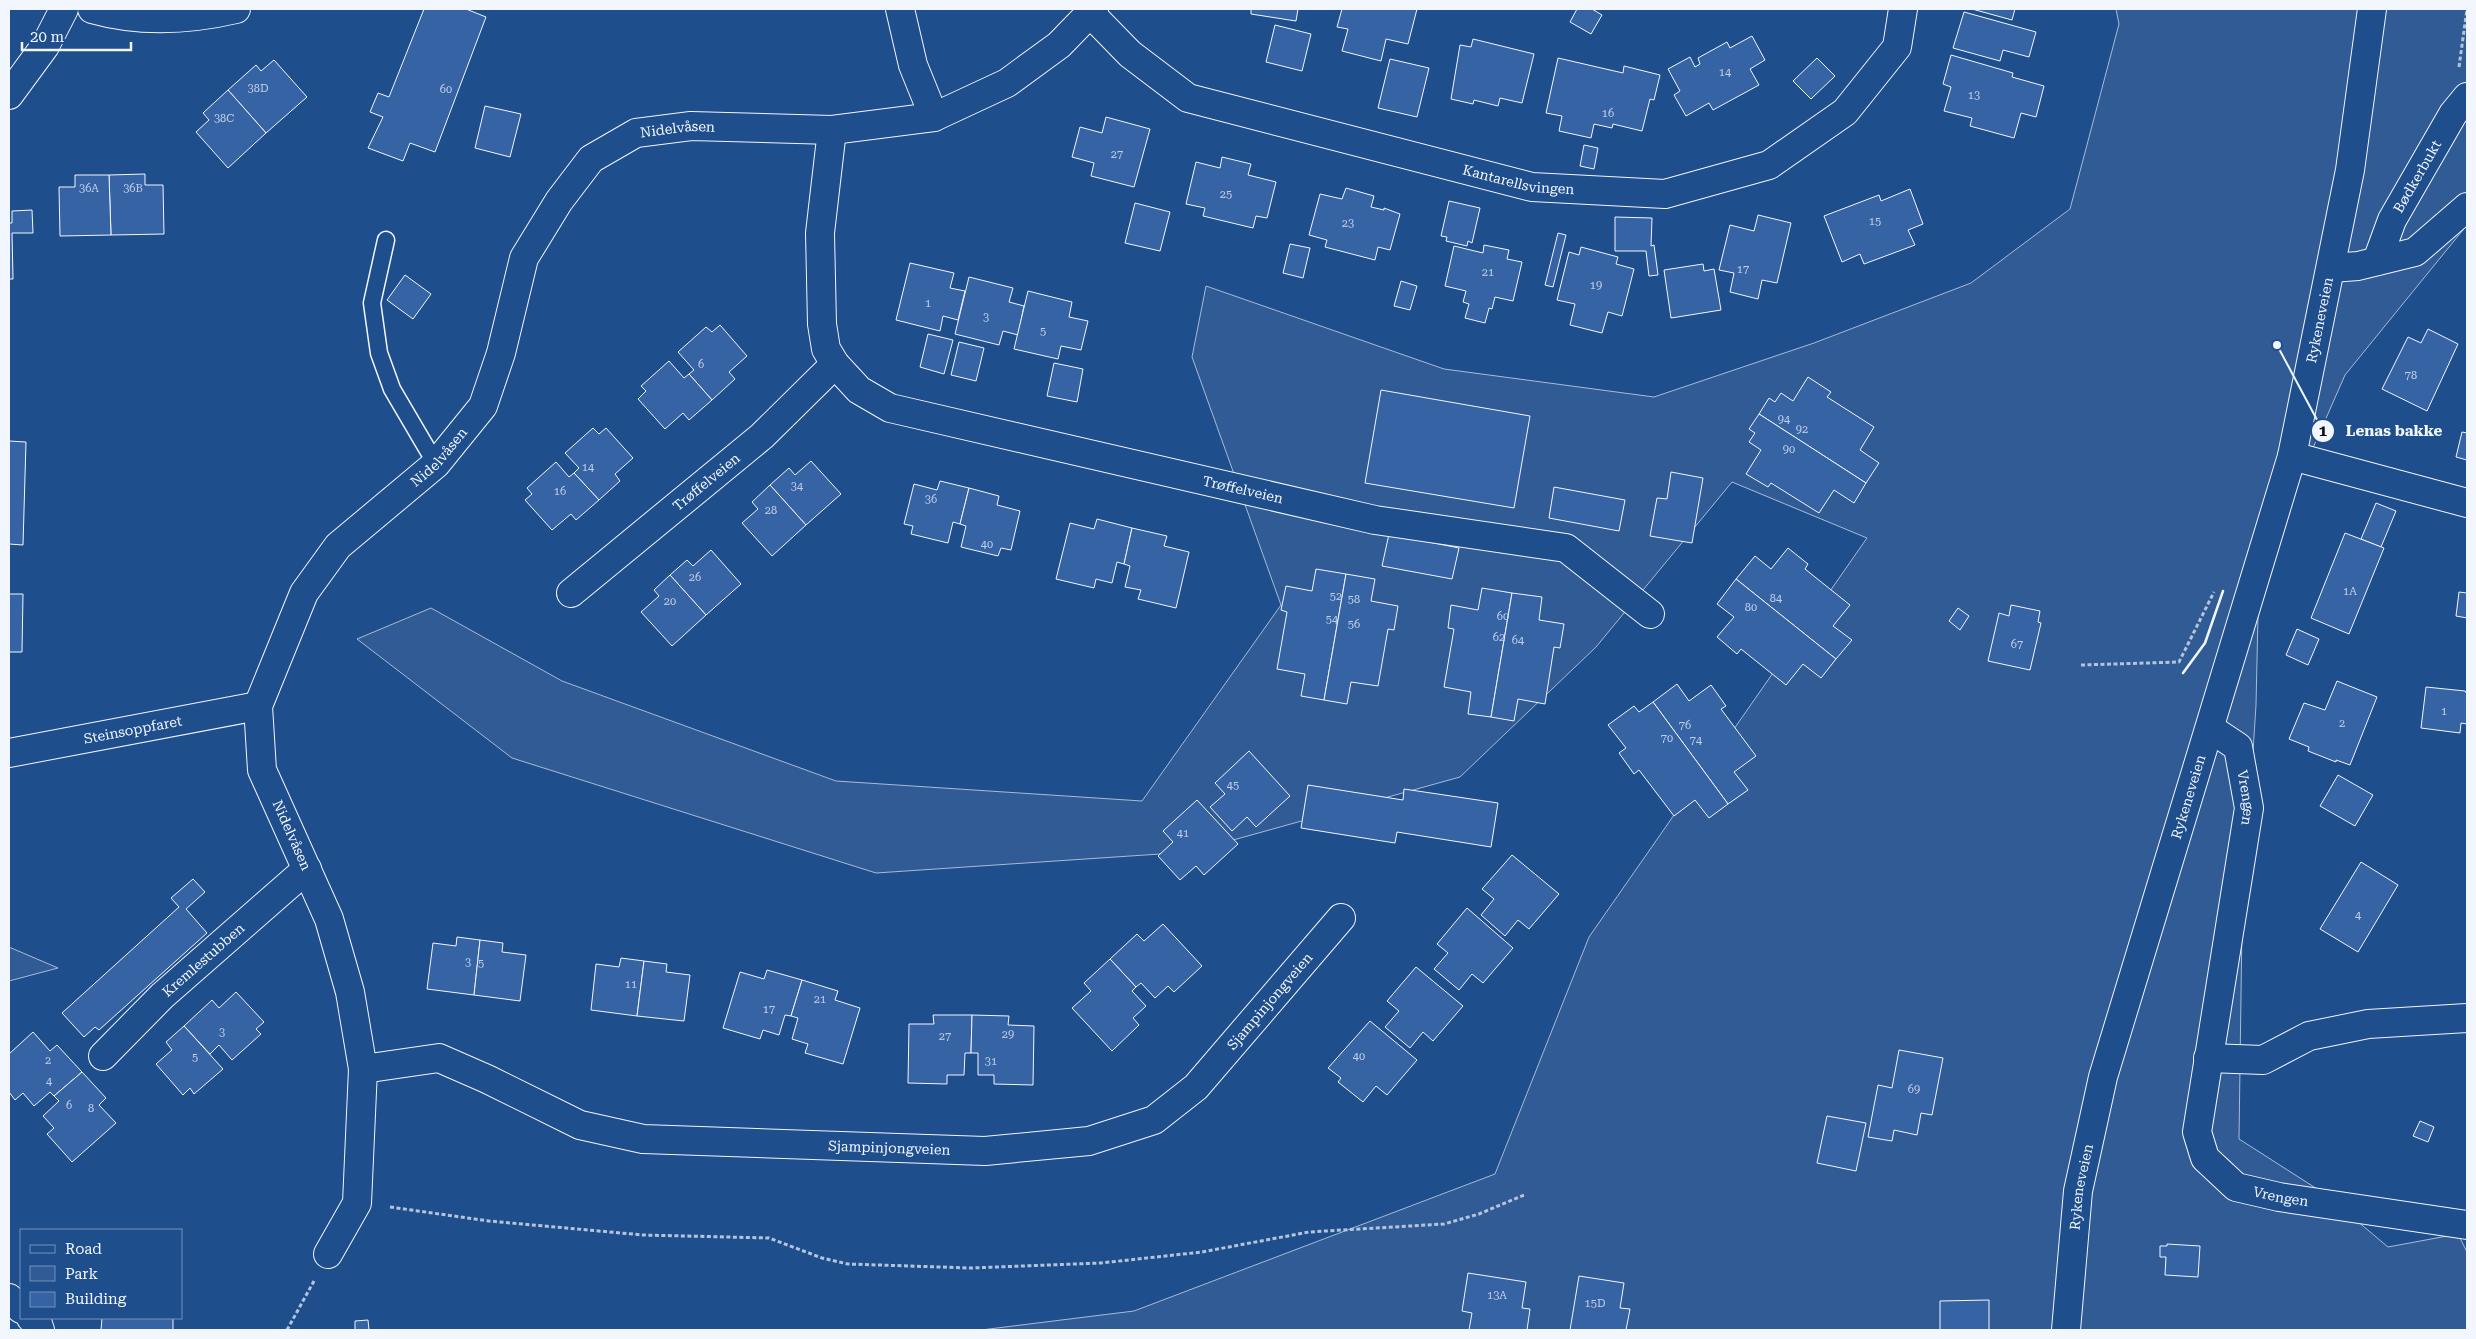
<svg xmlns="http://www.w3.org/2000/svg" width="2476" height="1339" viewBox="0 0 2476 1339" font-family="'Roboto Serif',serif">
<rect width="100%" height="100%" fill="#1f4e8c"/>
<g fill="#305b95" stroke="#a8bbd7">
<path d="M2116 9H2467V225L2345 375 2259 571 2256 705 2242 924 2239 1139 2325 1194 2388 1247 2458 1234 2467 1252V1330H981L1134 1311 1495 1174 1589 937 1867 538 1732 482 1596 647 1460 777 1190 852 876 873 512 758 357 639 431 608 562 681 836 781 1142 801 1281 605 1192 357 1206 286 1444 369 1654 397 1814 343 1971 283 2070 209 2119 24Z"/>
<path d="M9 947 58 968 9 981Z"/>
</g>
<g fill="#3563a3" stroke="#f2f6ff">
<path d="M424 9H466L486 17 435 152 410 143 403 161 368 148 383 117 370 112 378 93 389 97Z"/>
<path d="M1251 9H1298L1296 21 1251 14Z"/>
<path d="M1342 9H1417L1408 44 1386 39 1381 61 1342 51 1348 29 1337 27Z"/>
<path d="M1577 9H1592L1602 15 1591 34 1570 22Z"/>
<path d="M1972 9H2015L2012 20Z"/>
<path d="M1964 12 2036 32 2029 57 2003 50 2000 61 1953 48Z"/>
<path d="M1275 25 1311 34 1302 71 1266 62Z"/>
<path d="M1752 36 1765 60 1750 69 1759 85 1713 110 1709 103 1686 116 1674 95 1680 91 1668 69 1690 57 1695 67 1700 64 1698 58 1727 42 1730 48Z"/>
<path d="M1473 39 1534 54 1522 103 1500 98 1498 106 1474 100 1473 104 1451 99 1460 45 1471 47Z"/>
<path d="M1951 55 2013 73 2012 77 2044 86 2036 117 2021 113 2014 138 1970 126 1972 118 1944 111 1951 87 1943 84Z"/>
<path d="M1558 58 1623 73 1624 66 1660 75 1654 100 1650 99 1642 131 1613 124 1612 128 1594 124 1591 138 1559 131 1562 116 1546 113Z"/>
<path d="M1817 58 1835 76 1811 99 1793 81Z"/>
<path d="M1390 59 1429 68 1417 117 1378 108Z"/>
<path d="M274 60 307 97 266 133 228 90 256 65 261 71Z"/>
<path d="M228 90 266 133 228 168 196 132 209 120 203 113Z"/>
<path d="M485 106 521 114 510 157 475 148Z"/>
<path d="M1106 117 1150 129 1134 187 1091 176 1094 163 1072 157 1080 127 1102 133Z"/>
<path d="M1584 145 1598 148 1594 169 1580 166Z"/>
<path d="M1222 157 1251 164 1248 175 1276 182 1267 218 1256 216 1253 228 1203 216 1205 208 1186 204 1196 162 1220 168Z"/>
<path d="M145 174V185H163L164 234 111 235 109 175Z"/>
<path d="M75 175H109L111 235 60 236 59 187H75Z"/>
<path d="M1346 188 1374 196 1371 207 1384 210V208L1400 214 1390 250 1378 247 1375 260 1325 247 1327 240 1309 235 1320 194 1342 199Z"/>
<path d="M1910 189 1923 224 1908 230 1915 245 1864 264 1860 254 1842 262 1824 216 1879 195 1881 201Z"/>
<path d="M1449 201 1480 208 1472 243 1468 241 1467 246 1446 241 1447 237 1441 236Z"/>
<path d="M1135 203 1170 212 1160 251 1125 243Z"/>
<path d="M32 210 33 233H12L13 279H9V223H12V211Z"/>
<path d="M1758 215 1791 223 1777 283 1762 280 1758 299 1730 292 1734 273 1719 270 1730 225 1754 231Z"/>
<path d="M1615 217 1652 218 1651 246 1654 245 1658 275 1649 276 1646 251H1615Z"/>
<path d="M1558 233 1566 235 1553 287 1545 285Z"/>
<path d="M1290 244 1310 248 1303 278 1283 273Z"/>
<path d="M1484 245 1509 250 1507 259 1522 262 1513 301 1495 297 1492 309 1489 308 1485 323 1465 318 1469 304 1463 302 1466 291 1445 286 1454 246 1483 253Z"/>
<path d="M1581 247 1618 257 1616 264 1634 269 1622 316 1608 312 1602 333 1570 325 1575 304 1557 300 1569 252 1579 255Z"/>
<path d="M910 263 954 273 950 288 965 291 958 320 943 316 940 331 896 320Z"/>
<path d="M1703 264 1704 271 1714 269 1721 310 1671 318 1664 270Z"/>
<path d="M405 275 431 294 413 319 387 300Z"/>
<path d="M969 277 1013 288 1009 302 1024 306 1018 335 1003 331 999 345 955 334Z"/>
<path d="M1401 281 1417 286 1410 310 1394 306Z"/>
<path d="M1028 291 1072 302 1069 317 1088 321 1081 350 1061 346 1058 359 1014 349Z"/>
<path d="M720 325 747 356 729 372 735 379 712 400 689 374 694 370 678 352 706 327 712 332Z"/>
<path d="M2428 329 2458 344 2427 411 2382 389 2408 337 2421 343Z"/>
<path d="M928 334 953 340 944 374 920 367Z"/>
<path d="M959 342 984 348 976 381 951 375Z"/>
<path d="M669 361 684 378 689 374 712 400 689 420 683 413 665 429 638 399 646 391 641 386Z"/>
<path d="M1054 363 1083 369 1077 402 1047 396Z"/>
<path d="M1808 377 1831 392 1827 397 1874 427 1860 450 1879 463 1866 483 1759 414 1769 398 1775 402 1781 393 1793 401Z"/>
<path d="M1381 390 1530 416 1514 508 1365 483Z"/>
<path d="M1759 414 1866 483 1854 503 1834 490 1819 513 1771 483 1768 487 1746 474 1761 450 1749 442 1755 433 1749 429Z"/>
<path d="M593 428 599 434 606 428 633 458 615 474 620 481 599 500 574 473 579 468 565 453Z"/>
<path d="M2462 432 2467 433V460L2456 457Z"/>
<path d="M9 441 26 442 23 545 9 544Z"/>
<path d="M811 461 841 494 806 525 770 485 789 468 795 475Z"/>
<path d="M556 462 569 477 574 473 599 500 576 520 571 514 552 530 525 500 532 494 527 488Z"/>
<path d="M1671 472 1703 478 1692 543 1650 536 1657 498 1667 499Z"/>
<path d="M940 481 969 488 960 524 953 522 948 543 911 534 913 526 904 524 914 484 937 490Z"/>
<path d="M770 485 806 525 772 556 742 523 758 509 752 502Z"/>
<path d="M1554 487 1625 500 1619 531 1549 518Z"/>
<path d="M969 488 999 496 997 505 1020 511 1011 550 1001 548 998 556 961 547 966 526 960 524Z"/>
<path d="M2376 503 2396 511 2381 547 2361 539Z"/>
<path d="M1097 519 1132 528 1124 564 1117 562 1112 583 1096 579 1094 588 1056 579 1070 523 1094 529Z"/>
<path d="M1132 528 1167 536 1164 546 1189 552 1176 608 1138 599 1141 590 1125 587 1130 566 1124 564Z"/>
<path d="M2345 533 2384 548 2349 634 2311 618Z"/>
<path d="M1389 534 1459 548 1452 579 1382 566Z"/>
<path d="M1788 548 1808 564 1805 569 1850 605 1833 626 1852 640 1836 659 1736 579 1755 556 1771 569Z"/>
<path d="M711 550 741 584 706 615 670 575 687 560 693 566Z"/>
<path d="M1316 569 1346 574 1324 700 1301 696 1305 674 1277 669 1287 612 1281 610 1286 586 1312 591Z"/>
<path d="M1346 574 1375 579 1371 601 1398 606 1394 630 1388 629 1378 686 1351 682 1347 704 1324 700Z"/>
<path d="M670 575 706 615 672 646 641 612 659 596 654 590Z"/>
<path d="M1736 579 1836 659 1821 678 1803 664 1786 685 1741 649 1737 654 1717 637 1734 617 1717 604Z"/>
<path d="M1482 588 1512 593 1491 717 1468 714 1471 692 1444 687 1454 629 1448 628 1451 605 1478 610Z"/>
<path d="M2459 592 2467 593V618L2456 616Z"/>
<path d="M1512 593 1542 597 1539 620 1564 624 1560 648 1554 647 1545 704 1518 699 1514 721 1491 717Z"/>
<path d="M9 594H23L22 652H9Z"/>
<path d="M2011 605 2040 611 2038 622 2041 623 2030 670 1988 661 1999 613 2009 616Z"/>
<path d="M1958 608 1969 616 1960 630 1949 621Z"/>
<path d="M2297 629 2319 639 2308 665 2286 655Z"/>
<path d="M2337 681 2377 697 2350 765 2336 760V762L2308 751 2309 747 2289 739 2304 703 2325 710Z"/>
<path d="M1677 684 1689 701 1711 685 1726 706 1721 709 1756 756 1734 772 1748 790 1728 804 1653 702Z"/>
<path d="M2426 687 2465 691 2467 694V724L2461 723 2460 733 2421 728Z"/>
<path d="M1653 702 1728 804 1709 818 1695 800 1674 816 1639 770 1634 774 1619 753 1626 748 1608 725 1634 706 1639 712Z"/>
<path d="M1249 751 1290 796 1256 827 1247 817 1232 831 1210 807 1225 794 1215 783Z"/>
<path d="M2338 775 2373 795 2355 826 2320 806Z"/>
<path d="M1308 785 1403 800 1404 789 1498 803 1491 847 1397 832 1395 843 1301 828Z"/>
<path d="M1197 800 1238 844 1204 875 1196 866 1180 880 1158 856 1173 842 1163 831Z"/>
<path d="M1512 855 1559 894 1529 929 1518 920 1505 936 1481 915 1494 899 1482 889Z"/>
<path d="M2361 862 2398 885 2358 952 2320 929Z"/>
<path d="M193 879 205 892 186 909 207 933 99 1030 95 1027 84 1037 62 1013 179 907 171 898Z"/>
<path d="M1467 908 1513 948 1483 983 1472 974 1459 990 1434 969 1448 953 1437 944Z"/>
<path d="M1163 924 1202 966 1174 992 1168 986 1155 998 1141 983 1136 987 1110 959 1137 934 1144 941Z"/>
<path d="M457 937 480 940 474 995 427 989 433 943 456 946Z"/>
<path d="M480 940 503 943 502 952 526 955 520 1001 474 995Z"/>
<path d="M621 958 644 961 637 1016 591 1010 596 964 619 967Z"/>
<path d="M1110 959 1136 987 1132 991 1146 1006 1133 1018 1139 1025 1112 1051 1072 1008 1091 991 1084 983Z"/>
<path d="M644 961 667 964 666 972 690 975 684 1021 637 1016Z"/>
<path d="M1416 967 1463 1006 1433 1041 1423 1032 1410 1048 1385 1027 1399 1011 1387 1001Z"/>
<path d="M767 970 802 980 791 1016 785 1015 779 1035 763 1030 760 1039 723 1028 740 972 764 979Z"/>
<path d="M802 980 838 991 835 1000 860 1008 843 1064 805 1053 808 1044 792 1039 798 1018 791 1016Z"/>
<path d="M236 992 264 1022 256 1029 261 1034 232 1060 219 1045 210 1054 184 1026 212 1000 219 1008Z"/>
<path d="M933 1015H972L971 1053H965L964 1075H947V1084L908 1083 909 1024H934Z"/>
<path d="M972 1015 1009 1016 1008 1025 1034 1026 1033 1085 994 1084V1075H978V1053H971Z"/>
<path d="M1370 1021 1417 1060 1387 1095 1376 1086 1363 1102 1338 1082 1341 1078 1328 1068Z"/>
<path d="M184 1026 223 1069 194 1094 190 1088 183 1095 156 1064 172 1050 166 1042Z"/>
<path d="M33 1032 50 1051 57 1045 82 1072 54 1096 50 1092 34 1106 23 1093 15 1100 9 1092V1054Z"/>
<path d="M1899 1050 1943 1058 1932 1115 1921 1113 1917 1135 1894 1130 1892 1141 1868 1137 1878 1085 1892 1088Z"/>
<path d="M82 1072 106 1098 99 1105 116 1123 72 1162 47 1134 54 1128 43 1116 59 1101 54 1096Z"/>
<path d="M1827 1116 1866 1123 1856 1171 1817 1163Z"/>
<path d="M2420 1121 2434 1127 2428 1142 2413 1136Z"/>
<path d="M2167 1244 2200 1246 2198 1277 2165 1275 2166 1257H2160V1246H2167Z"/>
<path d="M1468 1273 1526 1282 1522 1308 1530 1309 1527 1330H1469L1472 1313 1462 1311Z"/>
<path d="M1579 1276 1624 1283 1620 1308 1630 1309 1626 1330H1570Z"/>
<path d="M1989 1300V1330H1940V1301Z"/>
<path d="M102 1318H173V1330H101Z"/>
<path d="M368 1320 369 1330H355V1321Z"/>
</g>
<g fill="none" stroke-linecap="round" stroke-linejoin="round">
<g stroke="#f2f6ff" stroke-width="19">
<path id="service" d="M386 240 372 303 379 353 392 389 436 464"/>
</g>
<g stroke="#f2f6ff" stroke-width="30">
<g id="minor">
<path d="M92 9C138 22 189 20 236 9"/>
<path d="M900 9 913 65 934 117"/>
<path id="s1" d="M1090 13 1130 54 1188 98 1532 187 1665 194 1769 165 1845 112 1897 47 1903 9"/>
<path d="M9 95 45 46 64 9"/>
<path id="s2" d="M832 130 820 233 822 324 826 349 835 364 859 390 890 408 1375 520 1566 548 1650 614"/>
<path id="s3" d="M2377 261 2392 220 2453 114 2467 97"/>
<path d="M2331 268 2358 266 2415 252 2467 207"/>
<path d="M2292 456 2467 503"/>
<path id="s4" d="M571 593 762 436 835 364"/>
<path id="s5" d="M2211 729 2238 747 2249 808 2197 1132 2205 1158 2236 1187 2279 1197 2467 1225"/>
<path id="s6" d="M9 753 258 706"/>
<path id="s7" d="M103 1056 162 996 307 869"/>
<path d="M2208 1058 2263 1060 2309 1036 2368 1024 2467 1018"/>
<path id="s8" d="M363 1069 439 1058 487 1079 580 1125 643 1139 985 1151 1089 1141 1154 1120 1196 1087 1341 918"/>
<path d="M9 1298 21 1309"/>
<path d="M31 1318 38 1324 40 1330"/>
</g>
</g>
<g stroke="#f2f6ff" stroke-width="30">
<g id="tertiary">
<path id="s9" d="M328 1254 357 1203 363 1069 350 992 329 919 262 770 258 706 304 593 338 546 436 464 483 406 501 353 524 258 559 201 591 159 636 133 691 126 832 130 934 117 1007 83 1059 45 1094 9"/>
</g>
</g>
<g stroke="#f2f6ff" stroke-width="30">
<g id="primary">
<path id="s10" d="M2066 1330 2078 1191 2103 1077 2292 456 2350 170 2372 9"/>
</g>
</g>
<g stroke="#b3c4dc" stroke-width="3" stroke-dasharray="4 2.5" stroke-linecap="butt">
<path d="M2459 67 2467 9"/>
<path d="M2081 665 2179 662 2214 592"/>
<path d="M390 1207 489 1221 643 1235 769 1238 822 1258 848 1264 970 1268 1101 1263 1202 1252 1309 1232 1444 1224 1479 1214 1524 1195"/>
<path d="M287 1330 314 1281"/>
</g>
<use href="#service" stroke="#1f4e8c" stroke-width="16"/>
<use href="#minor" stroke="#1f4e8c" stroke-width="28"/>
<use href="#tertiary" stroke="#1f4e8c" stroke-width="28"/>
<use href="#primary" stroke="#1f4e8c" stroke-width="28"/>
<path stroke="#f2f6ff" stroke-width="2.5" d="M2183 673 2205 643 2223 591"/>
</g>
<g text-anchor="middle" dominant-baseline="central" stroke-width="4" stroke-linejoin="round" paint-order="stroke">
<g font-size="11" fill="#c3d1e8">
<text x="1725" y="72">14</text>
<text x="258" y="88">38D</text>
<text x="446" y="89">60</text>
<text x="1974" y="95">13</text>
<text x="1608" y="113">16</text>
<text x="224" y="118">38C</text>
<text x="1117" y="154">27</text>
<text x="89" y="188">36A</text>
<text x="133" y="188">36B</text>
<text x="1226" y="194">25</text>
<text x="1875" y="221">15</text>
<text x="1348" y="223">23</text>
<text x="1743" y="269">17</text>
<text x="1488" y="272">21</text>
<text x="1596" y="285">19</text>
<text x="928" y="303">1</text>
<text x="986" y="317">3</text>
<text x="1043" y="331">5</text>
<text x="701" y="364">6</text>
<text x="2411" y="375">78</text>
<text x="1784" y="419">94</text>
<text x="1802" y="429">92</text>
<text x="1789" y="449">90</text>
<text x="588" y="467">14</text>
<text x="797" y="486">34</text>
<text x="560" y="491">16</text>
<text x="931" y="499">36</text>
<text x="771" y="510">28</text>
<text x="987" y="544">40</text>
<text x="695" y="577">26</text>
<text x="2350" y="591">1A</text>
<text x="1336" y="596">52</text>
<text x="1776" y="598">84</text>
<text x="1354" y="599">58</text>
<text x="670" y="601">20</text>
<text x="1751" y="607">80</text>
<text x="1503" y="616">60</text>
<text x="1332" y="619">54</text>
<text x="1354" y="624">56</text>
<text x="1499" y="637">62</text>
<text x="1518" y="640">64</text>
<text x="2017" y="644">67</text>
<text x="2444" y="711">1</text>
<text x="2342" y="723">2</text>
<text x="1685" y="725">76</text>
<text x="1667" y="738">70</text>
<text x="1696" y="740">74</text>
<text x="1233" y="785">45</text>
<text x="1183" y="833">41</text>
<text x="2358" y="915">4</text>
<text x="468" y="962">3</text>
<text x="481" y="963">5</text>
<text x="631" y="984">11</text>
<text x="820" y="999">21</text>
<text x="769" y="1009">17</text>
<text x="222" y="1032">3</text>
<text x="1008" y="1034">29</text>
<text x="945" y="1036">27</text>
<text x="1359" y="1056">40</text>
<text x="195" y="1057">5</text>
<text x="48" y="1060">2</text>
<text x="991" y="1061">31</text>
<text x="49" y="1081">4</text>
<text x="1914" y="1089">69</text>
<text x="69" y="1105">6</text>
<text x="91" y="1108">8</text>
<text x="1497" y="1295">13A</text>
<text x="1595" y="1303">15D</text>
</g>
<g font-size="14" fill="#f2f6ff" stroke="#1f4e8c">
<text stroke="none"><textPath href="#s9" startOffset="1324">Nidelvåsen</textPath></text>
<text stroke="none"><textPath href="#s3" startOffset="94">Bødkerbukt</textPath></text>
<text stroke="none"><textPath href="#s1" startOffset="471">Kantarellsvingen</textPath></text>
<text stroke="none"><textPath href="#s10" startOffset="1044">Rykeneveien</textPath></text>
<text stroke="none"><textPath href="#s9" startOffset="889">Nidelvåsen</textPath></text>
<text stroke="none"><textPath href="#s4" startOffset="175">Trøffelveien</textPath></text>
<text stroke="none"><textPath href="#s2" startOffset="671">Trøffelveien</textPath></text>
<text stroke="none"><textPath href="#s6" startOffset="126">Steinsoppfaret</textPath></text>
<text stroke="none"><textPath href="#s10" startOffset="549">Rykeneveien</textPath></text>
<text stroke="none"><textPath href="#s5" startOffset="84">Vrengen</textPath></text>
<text transform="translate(292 835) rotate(66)">Nidelvåsen</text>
<text stroke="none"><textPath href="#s7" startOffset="139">Kremlestubben</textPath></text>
<text stroke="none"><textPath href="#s8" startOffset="979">Sjampinjongveien</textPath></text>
<text stroke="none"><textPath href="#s8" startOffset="544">Sjampinjongveien</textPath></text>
<text stroke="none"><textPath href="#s10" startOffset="144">Rykeneveien</textPath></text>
<text stroke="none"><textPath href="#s5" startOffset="538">Vrengen</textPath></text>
</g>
</g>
<path fill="none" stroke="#f2f6ff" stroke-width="2" d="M2277 345L2323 431"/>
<g fill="#f2f6ff" stroke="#1f4e8c" stroke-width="2">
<circle cx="2277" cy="345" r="5"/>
<circle cx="2323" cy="431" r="12"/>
</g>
<g font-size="15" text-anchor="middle" font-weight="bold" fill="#111">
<text x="2323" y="436">1</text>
</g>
<g font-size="15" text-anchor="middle" font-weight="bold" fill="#f2f6ff" stroke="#1f4e8c" stroke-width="4" stroke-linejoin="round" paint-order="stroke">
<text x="2394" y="436">Lenas bakke</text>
</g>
<rect width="2476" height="1339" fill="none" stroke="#f2f6ff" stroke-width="20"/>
<rect x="20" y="1229" width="162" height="90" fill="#1f4e8c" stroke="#7391ba"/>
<rect x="30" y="1245" width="25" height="8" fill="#1f4e8c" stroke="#7391ba"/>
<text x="65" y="1254" font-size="15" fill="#f2f6ff">Road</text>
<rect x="30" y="1266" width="25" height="15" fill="#305b95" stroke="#7391ba"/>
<text x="65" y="1279" font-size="15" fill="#f2f6ff">Park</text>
<rect x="30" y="1292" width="25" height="15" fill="#3563a3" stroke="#7391ba"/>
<text x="65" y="1304" font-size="15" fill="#f2f6ff">Building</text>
<path d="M22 42v8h109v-8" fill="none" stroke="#f2f6ff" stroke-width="2.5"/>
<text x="30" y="42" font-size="15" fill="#f2f6ff" stroke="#1f4e8c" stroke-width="4" paint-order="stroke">20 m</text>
</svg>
